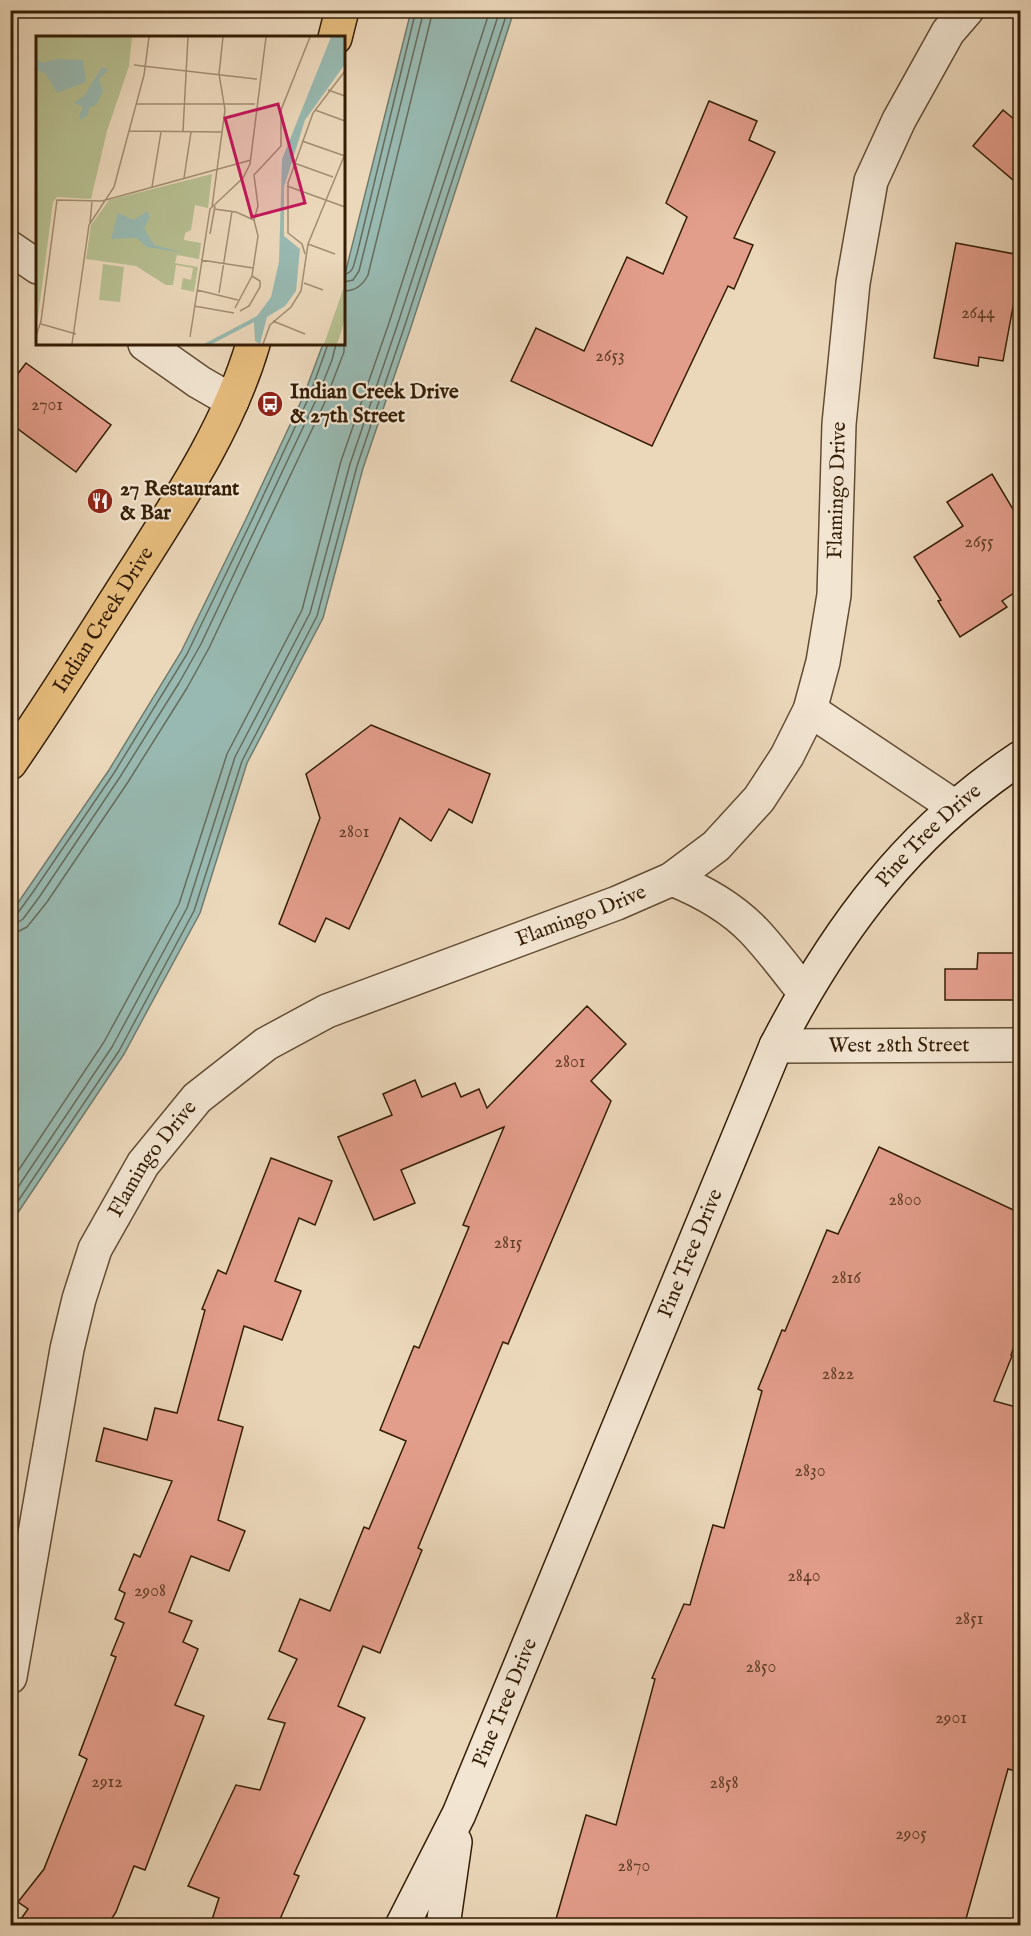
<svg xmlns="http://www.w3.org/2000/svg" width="1031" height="1936" viewBox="0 0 1031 1936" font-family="'IM FELL English',serif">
<rect width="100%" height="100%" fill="#ebd7ba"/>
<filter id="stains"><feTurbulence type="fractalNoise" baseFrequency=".00333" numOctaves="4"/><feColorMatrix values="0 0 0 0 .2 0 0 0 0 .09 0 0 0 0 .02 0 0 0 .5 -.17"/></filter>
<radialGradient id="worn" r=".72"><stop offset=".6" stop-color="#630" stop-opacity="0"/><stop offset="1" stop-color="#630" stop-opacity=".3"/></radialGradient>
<path fill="#98b9b1" stroke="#707b6d" stroke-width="1.5" d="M411 11H514L410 330 363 468 323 618 247 763 200 913 124 1054 11 1223V913L109 770 181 652 246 519 304 395 323 344H344V278Z"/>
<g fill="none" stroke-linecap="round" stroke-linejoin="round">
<g stroke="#666c5c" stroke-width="1.5">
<path d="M344 274C354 274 354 262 357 254L416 10"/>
<path d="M344 282 353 280 359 271 424 10"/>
<path d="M344 291C355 291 363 285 368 275L433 10"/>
<path d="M10 916 17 914 33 892 114 773 187 654 251 522 309 397 328 344"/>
<path d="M10 923H17L23 919 40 896 120 777 179 683 201 644 316 400 332 360 336 344"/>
<path d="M10 932 19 931 27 927 47 902 128 782 187 688 209 648 324 404 344 352V337"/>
<path d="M10 1183 104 1042 179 904 227 754 302 610 341 461 389 323 490 10"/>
<path d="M10 1199 112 1047 187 908 235 757 310 613 350 464 397 326 500 10"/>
<path d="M10 1213 119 1051 194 911 242 761 317 616 357 466 404 328 508 10"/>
</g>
</g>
<g fill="#e39d8b" stroke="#351e06" stroke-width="1.5">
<path d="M709 101 757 121 749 140 775 152 734 238 753 245 734 289 728 286 652 446 511 381 536 328 584 351 627 257 663 274 687 217 666 203Z"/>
<path d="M1003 110 1020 124V186L973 146Z"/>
<path d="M956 243 1020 255V269L1003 361 979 357 978 366 934 358Z"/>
<path d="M26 363 111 425 76 472 10 423V384Z"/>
<path d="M992 474 1020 521V589L1002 601 1007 607 960 637 938 601 941 600 914 557 963 526 947 502Z"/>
<path d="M371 725 490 774 472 823 449 809 431 841 400 818 349 929 326 918 315 942 279 924 320 818 306 774Z"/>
<path d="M978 953H1020V1000H945V969H977Z"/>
<path d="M587 1006 626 1044 591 1081 611 1101 508 1344 503 1342 418 1548 422 1550 380 1653 363 1646 338 1706 365 1718 294 1874 299 1876 277 1926H210L219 1898 188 1886 236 1785 260 1790 285 1723 268 1719 297 1659 279 1651 300 1599 330 1611 364 1527 369 1529 406 1441 380 1430 414 1346 419 1348 469 1227 463 1225 504 1127 401 1170 415 1203 374 1220 338 1137 392 1115 383 1094 415 1080 422 1097 455 1083 461 1097 479 1089 487 1108Z"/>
<path d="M879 1147 1020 1213V1329L1011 1355 1012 1356 994 1401 1020 1408V1772L1008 1769 964 1926H554L586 1815 616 1825 655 1679 652 1678 684 1604 690 1605 713 1525 724 1528 762 1391 758 1389 782 1330 785 1331 827 1230 838 1234Z"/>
<path d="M271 1158 332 1181 315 1225 299 1218 275 1281 301 1291 282 1340 244 1326 218 1420 243 1427 218 1520 245 1531 229 1571 191 1556 169 1612 192 1621 183 1642 198 1649 175 1705 204 1716 145 1870 134 1866 116 1912 107 1926H16L28 1909 18 1902 44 1869 87 1759 79 1755 116 1657 111 1655 124 1623 115 1619 125 1593 119 1590 134 1554 140 1557 172 1481 96 1461 104 1428 147 1440 155 1408 177 1413 205 1310 202 1309 218 1270 226 1274Z"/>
</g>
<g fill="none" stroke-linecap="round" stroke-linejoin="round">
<g stroke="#624c33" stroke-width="36">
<g id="street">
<path d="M10 248 38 267"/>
<path d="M145 344 199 382 232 401"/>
<path d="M810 710 955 807"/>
<path d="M672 879C702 891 731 907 754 931 772 950 788 972 804 992"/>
<path id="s1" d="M776 1046 1020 1045"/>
<path id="s2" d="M10 1677 67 1349 79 1299 95 1249 143 1164 197 1098 266 1044 327 1011 617 903 672 879 716 846 759 799 787 756 810 710 823 662 834 595 839 424 853 283 871 181 899 120 948 32 967 10"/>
</g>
</g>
<g stroke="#351e06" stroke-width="36">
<g id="secondary">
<path id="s3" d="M402 1926 459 1814 776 1046C837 928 909 832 1020 758"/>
<path d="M443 1926 455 1842"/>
</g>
</g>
<g stroke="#351e06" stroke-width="36">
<g id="primary">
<path d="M335 38 342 10"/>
<path id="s4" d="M10 763C53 701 93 636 134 572 179 501 229 426 253 344"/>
</g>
</g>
<use href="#street" stroke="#f2e5d2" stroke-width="33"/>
<use href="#secondary" stroke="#f2e5d2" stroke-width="33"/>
<use href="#primary" stroke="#e6bc7d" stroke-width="33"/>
</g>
<defs>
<g id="bus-disc" transform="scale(1.35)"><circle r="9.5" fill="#8f2418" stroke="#f2e5d2"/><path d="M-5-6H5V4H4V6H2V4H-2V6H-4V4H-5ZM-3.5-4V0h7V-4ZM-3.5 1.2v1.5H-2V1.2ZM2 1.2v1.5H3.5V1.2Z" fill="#fff"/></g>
<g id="restaurant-disc" transform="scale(1.35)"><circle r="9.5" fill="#8f2418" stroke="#f2e5d2"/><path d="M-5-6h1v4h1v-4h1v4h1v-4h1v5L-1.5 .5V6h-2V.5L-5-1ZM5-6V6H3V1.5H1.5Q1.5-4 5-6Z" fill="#fff"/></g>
</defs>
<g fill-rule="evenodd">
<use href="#bus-disc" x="270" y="404"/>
<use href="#restaurant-disc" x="100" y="501"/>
</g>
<g text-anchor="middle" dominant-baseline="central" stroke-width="4.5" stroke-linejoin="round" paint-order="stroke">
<g font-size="18" fill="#603e27">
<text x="978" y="313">2644</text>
<text x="610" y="356">2653</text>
<text x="47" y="405">2701</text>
<text x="979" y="542">2655</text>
<text x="354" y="832">2801</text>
<text x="570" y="1062">2801</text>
<text x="905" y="1200">2800</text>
<text x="508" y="1243">2815</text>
<text x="846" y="1278">2816</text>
<text x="838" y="1374">2822</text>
<text x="810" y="1471">2830</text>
<text x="804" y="1576">2840</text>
<text x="150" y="1591">2908</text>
<text x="969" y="1619">2851</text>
<text x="761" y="1667">2850</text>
<text x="951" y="1718">2901</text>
<text x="107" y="1782">2912</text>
<text x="724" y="1783">2858</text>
<text x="911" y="1834">2905</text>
<text x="634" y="1866">2870</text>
</g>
<g font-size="21" font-weight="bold" fill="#351e06" stroke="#f2e5d2" text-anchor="start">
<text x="290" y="392">Indian Creek Drive<tspan x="290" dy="24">&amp; 27th Street</tspan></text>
<text x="120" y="489">27 Restaurant<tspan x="120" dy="24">&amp; Bar</tspan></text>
</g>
<g font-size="21" fill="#351e06" stroke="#f2e5d2">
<text stroke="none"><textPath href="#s2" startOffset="1590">Flamingo Drive</textPath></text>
<text stroke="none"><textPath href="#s4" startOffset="171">Indian Creek Drive</textPath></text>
<text stroke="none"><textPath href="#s3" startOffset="1218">Pine Tree Drive</textPath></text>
<text stroke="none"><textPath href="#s2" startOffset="1048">Flamingo Drive</textPath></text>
<text stroke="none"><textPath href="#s1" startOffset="123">West 28th Street</textPath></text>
<text stroke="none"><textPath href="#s2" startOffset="544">Flamingo Drive</textPath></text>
<text stroke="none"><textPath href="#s3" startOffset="732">Pine Tree Drive</textPath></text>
<text stroke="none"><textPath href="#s3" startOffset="246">Pine Tree Drive</textPath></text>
</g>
</g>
<g transform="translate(36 36)">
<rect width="309" height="309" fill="#ebd7ba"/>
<path d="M0 1H96L93 30 71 95 55 163 21 161 17 166 0 296ZM176 138 172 172 159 169 155 194 149 197 148 204 165 207 163 223 141 219 139 227 162 231 158 256 145 253 147 242 155 244 157 232 140 229 137 249H130L100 230 50 223 55 189 73 164ZM67 228 88 231 84 266 63 264ZM309 248V281L304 300 301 308H288Z" fill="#b6be90"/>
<path d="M295 1H309V28L269 84 248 151V200L264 213 260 255 249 270 231 281 224 308 219 305 218 286 176 308H168L221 280 235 261 243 226 246 123ZM0 22 6 27 21 23 47 24 50 46 21 57 9 37 0 34ZM66 31 72 34 63 43 67 55 60 69 53 71 52 79 45 84 43 80 47 71 38 67 48 60ZM111 175 114 181 108 192 118 209 149 217 111 211 101 202 75 203 82 177 98 184Z" fill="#98b9b1"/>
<path fill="none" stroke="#a28d72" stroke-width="1.5" d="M98 29 221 43M292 54 309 60M101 68H219M279 74 309 85M93 95 186 96M147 95 152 1M266 105 309 120M258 127 297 141M148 142 155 96M251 150 309 171M116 151 125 96M176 171 189 74 183 38 187 1M178 173 200 176 218 184M54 187 56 166M174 198 179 170M272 208 299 218M269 218 266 208 252 197V147L277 77 309 35M165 224 217 232M268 247 287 254M161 254 202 264M183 257 196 175M158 270 198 277M199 272 216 240 222 200 218 184 222 170 218 139 245 110V74L274 1M204 275 213 270 224 251V245L216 240M237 285 269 298M5 288 40 298M0 300 5 285 21 164 66 165 215 124M154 301 174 173 207 142 214 128 230 1M36 308 53 189 78 151 108 39 113 1M227 308 234 289 255 271 265 255 272 208 309 118"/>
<path fill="#c2185b" fill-opacity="0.15" stroke="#c2185b" stroke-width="3" d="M242 68 269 167 216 181 189 82Z"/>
<rect width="309" height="309" fill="none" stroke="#351e06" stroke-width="3"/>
</g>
<rect width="1031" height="1936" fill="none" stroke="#ebd7ba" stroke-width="36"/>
<rect x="12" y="12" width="1007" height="1912" fill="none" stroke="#351e06" stroke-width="3"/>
<rect x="18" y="18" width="995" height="1900" fill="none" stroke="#351e06" stroke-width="1.5"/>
<rect width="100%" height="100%" filter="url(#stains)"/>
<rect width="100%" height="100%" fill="url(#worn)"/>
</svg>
